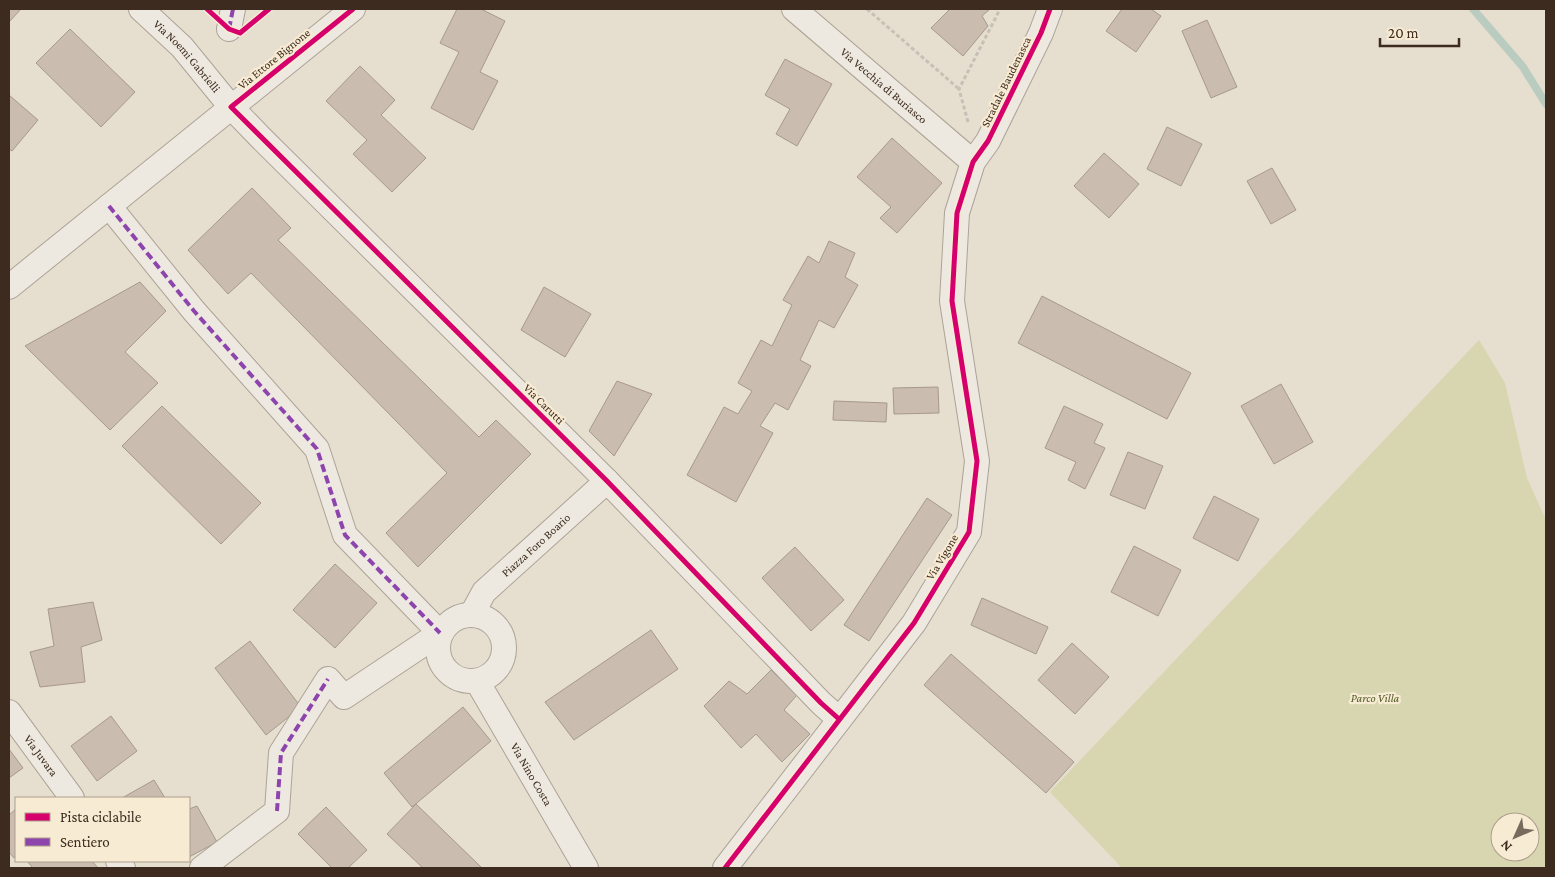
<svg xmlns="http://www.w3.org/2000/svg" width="1555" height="877" viewBox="0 0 1555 877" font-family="'Crimson Pro',serif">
<rect width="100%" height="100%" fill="#e6dece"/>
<path fill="#d8d6b0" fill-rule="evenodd" d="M1479 340 1505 383 1527 478 1546 520V868H1122L1050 792ZM1500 822H1530V852H1500Z"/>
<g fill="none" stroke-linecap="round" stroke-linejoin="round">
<path stroke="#b9ccbf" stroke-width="8" d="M1473 9 1523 67 1546 104"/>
</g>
<g fill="#cabcaf" stroke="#a7998d">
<path d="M9 9H21L9 22Z"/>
<path d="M457 9H481L505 21 480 72 498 81 473 130 431 108 459 52 440 43Z"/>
<path d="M950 9H990L982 16 988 26 963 56 931 28Z"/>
<path d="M1122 9H1151L1161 16 1136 52 1106 31Z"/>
<path d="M1207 20 1237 87 1211 98 1182 31Z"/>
<path d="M70 29 135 92 101 127 36 63Z"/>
<path d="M785 59 832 84 797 146 776 134 790 109 765 95Z"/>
<path d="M360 66 395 100 381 115 426 158 392 192 353 154 367 140 326 101Z"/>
<path d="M9 95 38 120 12 151 9 149Z"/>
<path d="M1167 127 1202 144 1181 186 1147 169Z"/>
<path d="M892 138 942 183 897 233 880 218 891 207 857 177Z"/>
<path d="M1104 153 1139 184 1109 218 1074 186Z"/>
<path d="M1272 168 1296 210 1271 224 1247 181Z"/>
<path d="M252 188 291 228 278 240 479 437 496 420 531 454 418 567 386 533 447 473 251 273 228 294 188 250Z"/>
<path d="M829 241 855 253 845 277 858 285 834 328 819 320 800 360 811 366 788 410 775 403 760 426 773 433 736 502 687 475 724 407 738 414 752 391 738 383 761 340 772 346 792 305 783 300 808 256 819 263Z"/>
<path d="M140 282 166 311 125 352 158 383 110 430 25 346Z"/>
<path d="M544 287 591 314 565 357 521 330Z"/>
<path d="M1042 296 1191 373 1167 419 1018 343Z"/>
<path d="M617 381 652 394 614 456 589 431Z"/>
<path d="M1281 384 1313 442 1274 464 1241 406Z"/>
<path d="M938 387 939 413 894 414 893 388Z"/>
<path d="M834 401 887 403 886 422 833 420Z"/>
<path d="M162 406 261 503 221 544 122 446Z"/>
<path d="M1064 406 1103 424 1094 443 1105 448 1085 489 1068 480 1076 462 1045 448Z"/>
<path d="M1128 452 1163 466 1145 509 1110 495Z"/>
<path d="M1214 496 1259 519 1238 561 1193 538Z"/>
<path d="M927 498 952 515 869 641 844 625Z"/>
<path d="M1134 546 1181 570 1158 616 1111 592Z"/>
<path d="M795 547 844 600 811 631 762 578Z"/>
<path d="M335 564 377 603 335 648 293 610Z"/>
<path d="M982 598 1048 627 1036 654 971 625Z"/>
<path d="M93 602 102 640 81 647 85 682 40 687 30 652 54 646 48 609Z"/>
<path d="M651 630 678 669 574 740 545 702Z"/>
<path d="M250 641 301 707 266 735 215 668Z"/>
<path d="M1072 643 1109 677 1075 714 1038 680Z"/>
<path d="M951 654 1074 762 1046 793 924 685Z"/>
<path d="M771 670 797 695 784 710 810 734 782 762 756 734 741 748 704 706 729 681 747 694Z"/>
<path d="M463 707 491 741 412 807 384 773Z"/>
<path d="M111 716 137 751 97 781 71 746Z"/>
<path d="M9 749 23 768 9 778Z"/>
<path d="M154 780 165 798H122Z"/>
<path d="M416 804 482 868H423L387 834Z"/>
<path d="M197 806 217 842 189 857V809Z"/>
<path d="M326 807 367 850 348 868H332L298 834Z"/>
<path d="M16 809V856L14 858 9 852V815Z"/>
<path d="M27 861H92L98 868H33Z"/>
</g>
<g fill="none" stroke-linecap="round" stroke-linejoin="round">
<g stroke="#aca397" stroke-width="26">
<g id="street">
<path id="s1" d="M141 9 182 47 231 107 261 138 607 481 821 703 839 719"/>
<path id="s2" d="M794 9 973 162"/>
<path d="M229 29 233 9"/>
<path d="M109 206 194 311 317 449 345 535 440 633 344 697 328 679 281 753 277 811 202 868"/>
<path d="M9 287 353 9"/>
<path id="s3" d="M472 614 484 592 607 481"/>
<circle cx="471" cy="648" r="33"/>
<path id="s4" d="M477 681 586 868"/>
<path id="s5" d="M9 712 72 798"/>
<path d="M118 861 123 868"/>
<path d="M725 868 914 623 969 532 977 461 952 301 957 213 973 162 988 141 1041 33 1050 9"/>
</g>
</g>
<g stroke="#c7c0b7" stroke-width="3" stroke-dasharray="4 2.5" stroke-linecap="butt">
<path d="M867 9 959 89"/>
<path d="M968 122 959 89 994 21 1000 9"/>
</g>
<use href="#street" stroke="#eee9e0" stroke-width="24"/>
<g stroke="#8e44ad" stroke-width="4" stroke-dasharray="8 4" stroke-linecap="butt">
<path d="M229 29 233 9"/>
<path d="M109 206 194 311 317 449 345 535 440 633"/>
<path d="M277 811 281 753 328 679"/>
</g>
<g stroke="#f8ebd4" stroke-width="8">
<g id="cycleway">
<path d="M207 9 229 29 240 33 269 9"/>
<path d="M353 9 231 107 607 481 821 703 839 719"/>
<path d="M725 868 914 623 969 532 977 461 952 301 957 213 973 162 988 141 1041 33 1050 9"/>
</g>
</g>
<use href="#cycleway" stroke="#d6006c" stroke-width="5"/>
</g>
<g text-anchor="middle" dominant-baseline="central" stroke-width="4.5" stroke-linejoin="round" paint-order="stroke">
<g font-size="12" fill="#3c2b1e" stroke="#f8ebd4">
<text stroke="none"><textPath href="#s1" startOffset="66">Via Noemi Gabrielli</textPath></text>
<text transform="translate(274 59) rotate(-39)">Via Ettore Bignone</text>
<text transform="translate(1006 82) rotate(-64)">Stradale Baudenasca</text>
<text stroke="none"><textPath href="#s2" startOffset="118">Via Vecchia di Buriasco</textPath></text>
<text transform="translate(544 404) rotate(45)">Via Carutti</text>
<text stroke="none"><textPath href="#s3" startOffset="95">Piazza Foro Boario</textPath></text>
<text transform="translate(942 557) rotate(-59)">Via Vigone</text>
<text stroke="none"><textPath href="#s5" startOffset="54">Via Juvara</textPath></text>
<text stroke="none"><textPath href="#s4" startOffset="108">Via Nino Costa</textPath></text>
</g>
<g font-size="12" font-style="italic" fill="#505a23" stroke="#f8ebd4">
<text x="1375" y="698">Parco Villa</text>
</g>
</g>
<rect width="1555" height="877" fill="none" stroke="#3c2b1e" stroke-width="20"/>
<rect x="15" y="797" width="175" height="65" fill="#f8ebd4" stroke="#ad9e8b"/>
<rect x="25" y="813" width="25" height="8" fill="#d6006c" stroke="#ad9e8b"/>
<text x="60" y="822" font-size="15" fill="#3c2b1e">Pista ciclabile</text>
<rect x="25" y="838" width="25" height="8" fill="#8e44ad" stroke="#ad9e8b"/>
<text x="60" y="847" font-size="15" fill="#3c2b1e">Sentiero</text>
<g transform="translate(1515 837) rotate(225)"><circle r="24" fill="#f8ebd4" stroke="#ad9e8b"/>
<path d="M0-4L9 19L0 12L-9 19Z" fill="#786a5c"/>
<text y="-8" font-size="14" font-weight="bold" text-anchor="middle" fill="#3c2b1e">N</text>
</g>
<path d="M1380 38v8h79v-8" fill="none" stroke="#3c2b1e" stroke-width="2.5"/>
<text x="1388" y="38" font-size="15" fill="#3c2b1e" stroke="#f8ebd4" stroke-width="4" paint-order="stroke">20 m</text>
</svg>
